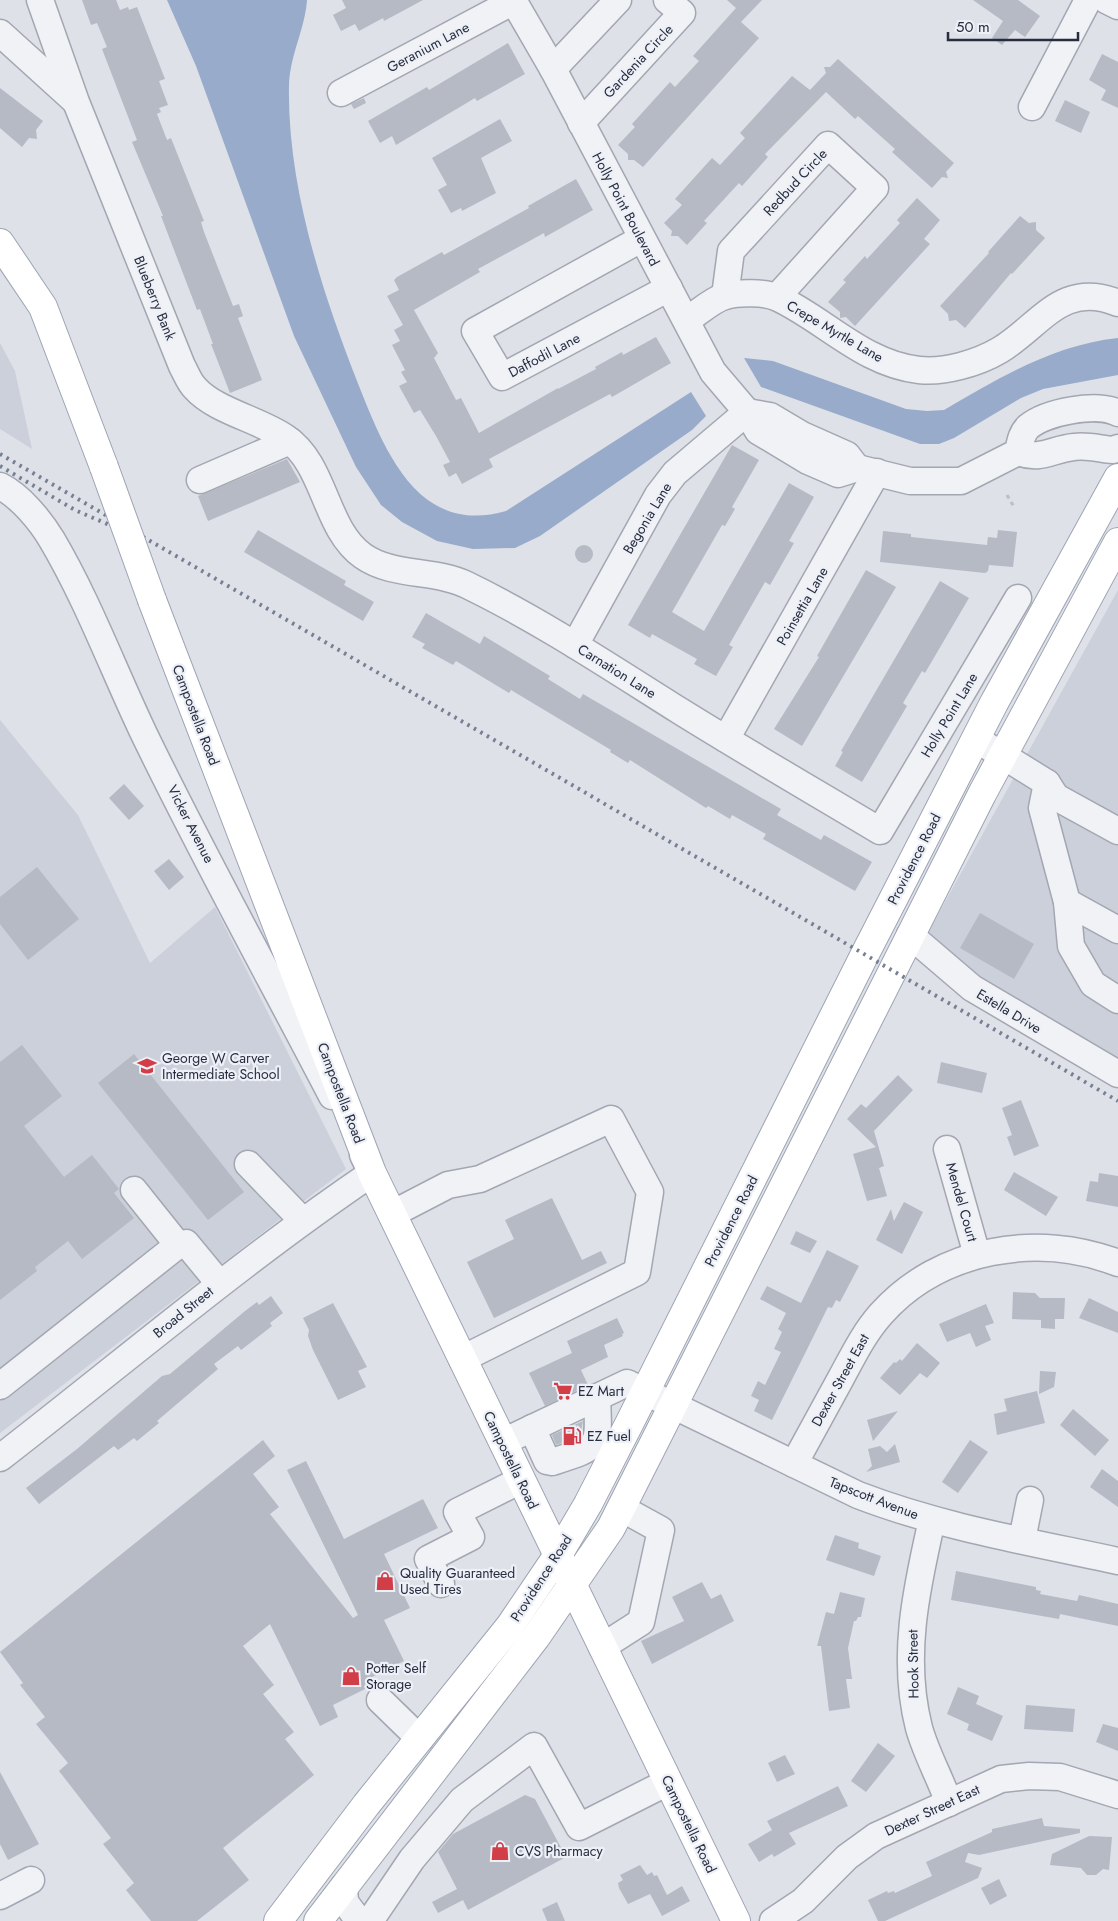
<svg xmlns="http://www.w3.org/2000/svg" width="1118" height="1921" viewBox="0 0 1118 1921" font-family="Jost,sans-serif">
<rect width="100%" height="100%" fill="#dee1e8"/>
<g fill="#ccd0da">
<path d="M0 343 15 371 32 449 0 429Z"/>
<path d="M1118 590V1059L965 972 925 938Z"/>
<path d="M0 720 78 815 150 963 215 907 346 1169 0 1433Z"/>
</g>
<g fill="#98abca">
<path d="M167 0H307C305 29 290 55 289 85 287 184 321 289 357 381 373 421 395 481 434 504 457 518 481 518 506 511L691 392 706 416 692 430 540 536 515 548 473 549 437 541 402 522 381 505 356 467 294 336 196 66Z"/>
<path d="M1118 338V375L1043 389 1021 398 954 438 939 444H920L761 387 744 358 773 361 906 409 927 411 944 410C999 378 1053 345 1118 338Z"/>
</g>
<g fill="#b5bac5">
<path d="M82 0H116L120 10 128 7 129 10 137 7 165 79 159 81 168 105 159 108 161 112 157 114 167 140 171 138 204 221 201 222 204 232 233 306 239 304 243 316 238 318 262 380 230 393 211 344H213L200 309 197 310 161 216H163L132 142 137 140 102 49 107 47 97 23 91 25Z"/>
<path d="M342 0H423L384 21 383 18 359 31 355 24 341 31 333 15 346 8Z"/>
<path d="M727 0H762L741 22 759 38 643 167 634 160H628V154L618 145 635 127 632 124 670 82 675 87 699 61 693 56 736 8Z"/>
<path d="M973 0H1018L1040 16 1025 37 1015 30 1002 45 992 38 1003 21Z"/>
<path d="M508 43 525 74 477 101 475 98 396 145 392 136 380 143 368 121 427 87 429 90Z"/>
<path d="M1102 54 1118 62V108L1101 100 1106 90 1089 80Z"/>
<path d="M838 59 954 163 946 172 948 178 942 177 932 188 892 152 895 149 858 116 855 119 826 92 765 154 768 157 742 186 739 183 704 221 707 223 687 245 678 236H671L672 231 664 223 682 205 675 199 712 158 720 165 745 138 740 133 792 76 810 90 826 73 824 67H830Z"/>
<path d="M0 88 43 121 36 130 37 139 29 138 22 147 0 128Z"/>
<path d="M364 98 366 103 354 109 351 104Z"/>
<path d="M1065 100 1090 112 1081 133 1055 121Z"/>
<path d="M500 119 512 141 481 158 496 193 462 211 461 208 451 213 438 190 447 185 432 158Z"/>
<path d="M576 179 593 210 545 237 544 233 478 269 480 272 414 310 438 353 434 358 456 400 461 398 479 433 558 388V389L596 369 595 367 622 352 623 355 656 337 671 363 612 397 610 394 489 459 493 467 462 484 456 473 449 477 443 465 450 462 436 436 420 410 414 413 399 386 407 382 401 372 405 370 392 345 400 341 394 330 403 325 387 296 399 290 394 280 397 277 442 252 444 255 529 208 528 206Z"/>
<path d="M917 198 940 220 924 239 930 244 855 326 846 317 840 318V312L828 302 846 282 843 280 865 256 867 259 900 223 897 220Z"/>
<path d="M1020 216 1029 223 1036 222V230L1045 238 1012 274 1011 273 965 328 956 320 949 321 948 314 940 306 989 253 988 252Z"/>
<path d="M732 445 759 460 732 507 735 509 725 526 722 525 672 612 704 631 789 483 814 497 789 541 794 543 770 585 765 582 729 645 733 647 716 676 694 664 697 659 652 634 650 638 628 625Z"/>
<path d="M287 459 300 482 208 521 198 496Z"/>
<path d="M258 530 346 581 344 585 374 602 363 621 244 552Z"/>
<path d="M998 530 1017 532 1013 567 989 565 988 571 985 573 880 562 883 531 911 534V537L987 545 988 537 997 538Z"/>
<circle cx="584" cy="554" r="9"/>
<path d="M866 570 896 587 802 746 774 729 819 657 817 656Z"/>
<path d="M940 581 969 598 925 673 922 671 903 703 907 706 862 782 835 766 843 752 841 751Z"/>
<path d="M426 613 480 644 484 636 550 676 548 679 580 699 583 694 781 809 777 815 821 840 824 835 872 862 855 891 763 839 766 834 732 815 730 819 708 806 706 808 630 760 628 763 610 752 611 750 511 690 509 693 456 661 453 665 422 648 425 644 412 637Z"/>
<path d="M124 784 144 806 129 820 109 798Z"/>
<path d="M169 859 184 877 169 890 154 871Z"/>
<path d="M37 867 79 919 28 960 0 924V897Z"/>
<path d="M980 913 1034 944 1014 979 960 948Z"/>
<path d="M22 1045 62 1096 24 1126 64 1177 92 1155 119 1189 114 1193 134 1218 82 1259 68 1241 35 1267 37 1271 0 1300V1062Z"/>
<path d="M134 1054 244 1192 208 1220 98 1083Z"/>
<path d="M941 1062 987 1073 982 1093 937 1083Z"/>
<path d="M898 1075 913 1090 874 1131 884 1166 879 1168 887 1196 867 1201 853 1154 876 1147 847 1119 861 1104 866 1108Z"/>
<path d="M1021 1100 1039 1146 1014 1156 1007 1137 1012 1135 1002 1108Z"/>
<path d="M1014 1172 1058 1197 1046 1216 1004 1190Z"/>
<path d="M1099 1173 1118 1176V1207L1086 1201 1090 1181 1098 1182Z"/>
<path d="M552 1198 582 1260 601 1251 607 1263 494 1318 467 1262 514 1239 505 1220Z"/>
<path d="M904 1202 923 1212 902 1254 876 1240 891 1209 894 1221Z"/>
<path d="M796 1231 817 1241 810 1253 790 1244Z"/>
<path d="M827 1250 859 1266 840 1302 836 1300 832 1308 828 1307 772 1420 754 1411 759 1400 751 1396 758 1381 765 1385 781 1352 774 1349 782 1332 778 1329 786 1313 760 1299 767 1286 801 1303Z"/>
<path d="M1013 1292 1035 1293 1040 1298H1065L1064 1319H1055V1329L1041 1328V1320L1012 1319Z"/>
<path d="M271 1296 283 1313 270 1323 272 1326 241 1350 238 1346 214 1364 218 1369 157 1421 159 1423 137 1441 134 1438 118 1450 114 1446 39 1504 26 1488 77 1449 162 1376 170 1374 245 1311 257 1302 259 1305Z"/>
<path d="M1089 1298 1118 1312V1333L1079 1318Z"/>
<path d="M333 1303 367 1367 358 1371 366 1387 338 1400 313 1350 308 1336 309 1330 303 1318Z"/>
<path d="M986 1304 994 1323 985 1326 991 1340 976 1347 970 1333 947 1342 939 1324Z"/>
<path d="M617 1318 624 1333 622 1334 623 1336 604 1345 608 1357 581 1370 588 1385 545 1406 529 1373 572 1353 567 1341Z"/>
<path d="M917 1343 940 1363 927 1378 920 1373 900 1395 880 1378 894 1362 896 1363 900 1359 902 1361Z"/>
<path d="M1040 1371 1056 1372 1054 1387 1039 1394Z"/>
<path d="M1037 1391 1045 1423 997 1435 994 1414 1007 1411 1004 1399Z"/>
<path d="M1073 1409 1109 1440 1095 1456 1060 1425Z"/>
<path d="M898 1411 873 1441 867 1420Z"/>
<path d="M583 1421 580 1436 556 1445 552 1435Z"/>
<path d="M263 1440 275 1456 253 1474 279 1507 270 1514 353 1618 358 1615 287 1470 306 1461 344 1539 423 1499 438 1528 384 1554 410 1608 384 1620 404 1661 368 1679 371 1686 333 1705 338 1717 320 1726 270 1624 243 1646 274 1685 263 1694 294 1732 285 1739 314 1775 223 1848 249 1880 197 1921H151L126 1890 134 1883 103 1844 111 1838 59 1771 68 1763 36 1724 45 1717 20 1685 23 1683 0 1652Z"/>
<path d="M970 1440 988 1452 958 1493 942 1482Z"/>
<path d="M895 1444 900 1462 866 1472 872 1466 868 1449 880 1446 887 1452Z"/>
<path d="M1102 1469 1118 1481V1507L1090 1487Z"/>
<path d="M835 1535 859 1543 858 1548 881 1556 874 1576 826 1560Z"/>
<path d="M956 1571 1036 1587V1590L1041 1591 1040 1594 1077 1601 1079 1595 1118 1604V1626L1060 1614 1059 1619 951 1600Z"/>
<path d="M702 1582 711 1599 721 1594 734 1621 652 1664 641 1641 684 1621 672 1597Z"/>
<path d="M840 1592 865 1598 861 1617H858L856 1621H854L848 1648 852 1679H846L850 1708 829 1711 821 1646H817L826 1612 834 1614Z"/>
<path d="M958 1687 979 1696 976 1704 1003 1716 992 1741 967 1730 969 1724 947 1714Z"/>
<path d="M1026 1705 1075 1709 1073 1732 1024 1729Z"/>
<path d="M1103 1724 1118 1728V1751L1096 1742Z"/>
<path d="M878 1743 895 1756 866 1792 851 1781Z"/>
<path d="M785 1755 795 1774 777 1782 768 1763Z"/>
<path d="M0 1772 39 1844 8 1860 0 1844Z"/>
<path d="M838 1786 848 1806 789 1833 796 1844 774 1857 772 1854 759 1862 748 1844 772 1830 767 1821Z"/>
<path d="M525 1795 535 1799 566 1857 468 1910 463 1900 438 1913 432 1902 457 1889 438 1852 453 1834Z"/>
<path d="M1042 1818 1044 1826 1080 1829V1833L979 1855 968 1853 965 1862 982 1868 978 1878 885 1921H878L868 1900 887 1891 888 1893 894 1891 895 1893 932 1876 926 1862 992 1832V1829Z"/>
<path d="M1089 1836 1112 1837 1109 1870 1103 1869 1096 1875H1087L1081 1868 1050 1865 1052 1854Z"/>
<path d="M640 1865 647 1875 652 1872 654 1876 657 1875 667 1895 682 1886 690 1901 662 1916 650 1894 628 1904 619 1888 618 1883 623 1880 620 1875Z"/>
<path d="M999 1879 1007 1896 990 1905 981 1888Z"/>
<path d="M557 1902 565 1921H547L542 1909Z"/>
</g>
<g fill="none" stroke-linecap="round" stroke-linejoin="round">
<g stroke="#a3a7b2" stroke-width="29">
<g id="minor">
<path d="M40 0 76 102 182 366C186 373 189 382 195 388 215 411 261 420 286 438 326 465 324 528 363 556 393 577 434 569 467 585 541 621 610 667 680 711 746 752 813 791 880 831L1018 598"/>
<path d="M513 0 553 69 713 372 747 412 758 431 808 461 838 474 857 468 910 481H961L1018 452C1020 443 1021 434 1028 427 1046 412 1097 402 1118 413"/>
<path d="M1106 0 1118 6"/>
<path d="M0 33 74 100"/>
<path d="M553 69 618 0"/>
<path d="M341 93 514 1"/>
<path d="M1032 107 1088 0"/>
<path d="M581 123 682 13 667 0"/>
<path d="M641 239 475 331 502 377 669 288"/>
<path d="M725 296 731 251 828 145 875 188 777 297"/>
<path d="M687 320C698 313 712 300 725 296 739 292 765 292 778 298 825 320 864 364 919 370 944 373 978 363 1000 350 1041 325 1062 280 1118 303"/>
<path d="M747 412 770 416 802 435 847 455 857 468"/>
<path d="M1018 452C1041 461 1052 449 1074 447 1088 445 1100 449 1113 450L1118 448"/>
<path d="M200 480 290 441"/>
<path d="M0 486C20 496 40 520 52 540 88 601 113 669 144 734 203 856 269 975 332 1096"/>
<path d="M575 645 658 495 675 473 747 412"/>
<path d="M726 739 877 472"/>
<path d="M976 739 1047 783 1056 797 1118 831"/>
<path d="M1047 783 1042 808 1067 902 1071 946 1093 984 1118 1000"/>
<path d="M1067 902 1118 930"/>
<path d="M910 935 972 988 1118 1074"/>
<path d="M947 1149 977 1255"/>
<path d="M248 1164 302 1220"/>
<path d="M134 1190 178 1245"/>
<path d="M392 1214 448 1185 480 1179 611 1119 650 1192 637 1272 462 1359"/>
<path d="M0 1386 178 1245 186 1243 219 1283"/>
<path d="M532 1428 547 1461 552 1462C602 1446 599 1448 597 1397"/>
<path d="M503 1442 627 1383 858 1495C941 1527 1030 1542 1118 1561"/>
<path d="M0 1458C124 1362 242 1261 372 1173L363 1155"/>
<path d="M794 1464C809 1436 825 1407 841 1378 853 1356 864 1333 881 1314 940 1248 1038 1232 1118 1263"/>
<path d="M932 1520C916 1590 901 1658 919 1728 926 1753 940 1778 949 1803"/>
<path d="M1022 1540 1030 1500"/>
<path d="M441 1584 428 1559 471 1537 457 1512 521 1480"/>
<path d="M602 1647 641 1622 661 1530 621 1508"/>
<path d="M380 1700 420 1739"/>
<path d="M344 1886 345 1902 359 1921"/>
<path d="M0 1896 31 1880"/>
<path d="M370 1921 412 1859 462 1800 534 1746 579 1827 668 1782"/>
<path d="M773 1921 803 1901 847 1857 876 1836 1001 1779 1029 1776 1060 1777 1118 1795"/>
</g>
</g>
<g stroke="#9da4b4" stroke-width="30">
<g id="major">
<path d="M0 243 43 307 104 467"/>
<path d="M152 600 372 1173 736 1921"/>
<path d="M278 1921 366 1805 510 1626 558 1555 588 1504 629 1424 865 954 994 703 1118 478"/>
<path d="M318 1921 536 1637 611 1528 982 794 1118 542"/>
</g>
</g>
<path stroke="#bcbfc6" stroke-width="3" stroke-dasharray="4 4" stroke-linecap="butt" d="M1007 495 1014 507"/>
<use href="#minor" stroke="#f1f2f6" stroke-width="26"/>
<use href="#major" stroke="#fff" stroke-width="28"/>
<g stroke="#777f92" stroke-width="4" stroke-dasharray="2.5 5" stroke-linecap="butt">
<path d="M0 454 1118 1101"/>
<path d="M0 466 75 510 114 527"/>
</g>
<g stroke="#9da4b4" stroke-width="30" stroke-linecap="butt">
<path id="major-bridge" d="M104 467 152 600"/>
</g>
<use href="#major-bridge" stroke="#fff" stroke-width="28"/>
</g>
<defs>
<g id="school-bare" transform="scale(1.5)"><path d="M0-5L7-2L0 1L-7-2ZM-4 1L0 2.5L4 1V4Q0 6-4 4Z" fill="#d23e47" stroke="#edf0f6" stroke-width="2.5" paint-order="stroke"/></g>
<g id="supermarket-bare" transform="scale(1.5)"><path d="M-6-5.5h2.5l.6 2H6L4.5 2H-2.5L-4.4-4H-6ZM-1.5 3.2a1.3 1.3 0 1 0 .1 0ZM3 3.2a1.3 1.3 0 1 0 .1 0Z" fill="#d23e47" stroke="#edf0f6" stroke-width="2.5" paint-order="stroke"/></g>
<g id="fuel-bare" transform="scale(1.5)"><path d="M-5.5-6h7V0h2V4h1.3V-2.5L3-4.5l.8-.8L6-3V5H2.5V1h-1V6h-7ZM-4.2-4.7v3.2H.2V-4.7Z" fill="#d23e47" stroke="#edf0f6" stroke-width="2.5" paint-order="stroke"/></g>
<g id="shop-bare" transform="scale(1.5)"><path d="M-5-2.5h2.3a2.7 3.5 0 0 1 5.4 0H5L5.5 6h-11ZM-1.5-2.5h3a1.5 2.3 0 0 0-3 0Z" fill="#d23e47" stroke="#edf0f6" stroke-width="2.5" paint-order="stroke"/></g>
</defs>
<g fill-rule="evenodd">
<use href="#school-bare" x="147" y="1066"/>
<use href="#supermarket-bare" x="563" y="1391"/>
<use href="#fuel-bare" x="572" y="1436"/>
<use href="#shop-bare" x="385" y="1581"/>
<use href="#shop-bare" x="351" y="1676"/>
<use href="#shop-bare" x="500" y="1851"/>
</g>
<g text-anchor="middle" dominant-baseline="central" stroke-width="4.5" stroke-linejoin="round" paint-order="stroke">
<g font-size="14" fill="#272d3f" stroke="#edf0f6">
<text transform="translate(428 47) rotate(-28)">Geranium Lane</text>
<text transform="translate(638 61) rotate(-47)">Gardenia Circle</text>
<text transform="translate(795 182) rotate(-47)">Redbud Circle</text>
<text transform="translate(626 209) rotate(62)">Holly Point Boulevard</text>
<text transform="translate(155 298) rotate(68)">Blueberry Bank</text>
<text transform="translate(835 331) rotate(30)">Crepe Myrtle Lane</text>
<text transform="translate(544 355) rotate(-28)">Daffodil Lane</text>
<text transform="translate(647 518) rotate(-59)">Begonia Lane</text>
<text transform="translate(802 606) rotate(-60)">Poinsettia Lane</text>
<text transform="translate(617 671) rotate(32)">Carnation Lane</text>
<text transform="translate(196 715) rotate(69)">Campostella Road</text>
<text transform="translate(949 715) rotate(-59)">Holly Point Lane</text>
<text transform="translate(191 824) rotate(63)">Vicker Avenue</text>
<text transform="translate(914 859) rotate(-63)">Providence Road</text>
<text transform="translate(1009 1011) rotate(31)">Estella Drive</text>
<text transform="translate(341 1093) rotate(69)">Campostella Road</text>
<text transform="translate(962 1202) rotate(74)">Mendel Court</text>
<text transform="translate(731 1221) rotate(-63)">Providence Road</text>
<text transform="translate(183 1312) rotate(-39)">Broad Street</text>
<text transform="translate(840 1380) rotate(-61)">Dexter Street East</text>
<text transform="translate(511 1460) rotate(64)">Campostella Road</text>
<text transform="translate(874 1498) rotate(21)">Tapscott Avenue</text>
<text transform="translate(541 1578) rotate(-57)">Providence Road</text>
<text transform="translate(913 1664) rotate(-91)">Hook Street</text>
<text transform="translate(932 1810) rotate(-25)">Dexter Street East</text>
<text transform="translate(689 1824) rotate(64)">Campostella Road</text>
</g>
<g font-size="14" fill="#272d3f" stroke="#edf0f6" text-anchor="start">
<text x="162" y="1058">George W Carver<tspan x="162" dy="16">Intermediate School</tspan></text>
<text x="578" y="1391">EZ Mart</text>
<text x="587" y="1436">EZ Fuel</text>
<text x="400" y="1573">Quality Guaranteed<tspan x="400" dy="16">Used Tires</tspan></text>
<text x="366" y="1668">Potter Self<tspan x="366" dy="16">Storage</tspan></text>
<text x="515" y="1851">CVS Pharmacy</text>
</g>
</g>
<path d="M948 32v8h130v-8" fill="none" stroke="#272d3f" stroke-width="2.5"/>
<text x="956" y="32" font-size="15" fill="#272d3f" stroke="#edf0f6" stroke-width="4" paint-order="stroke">50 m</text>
</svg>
